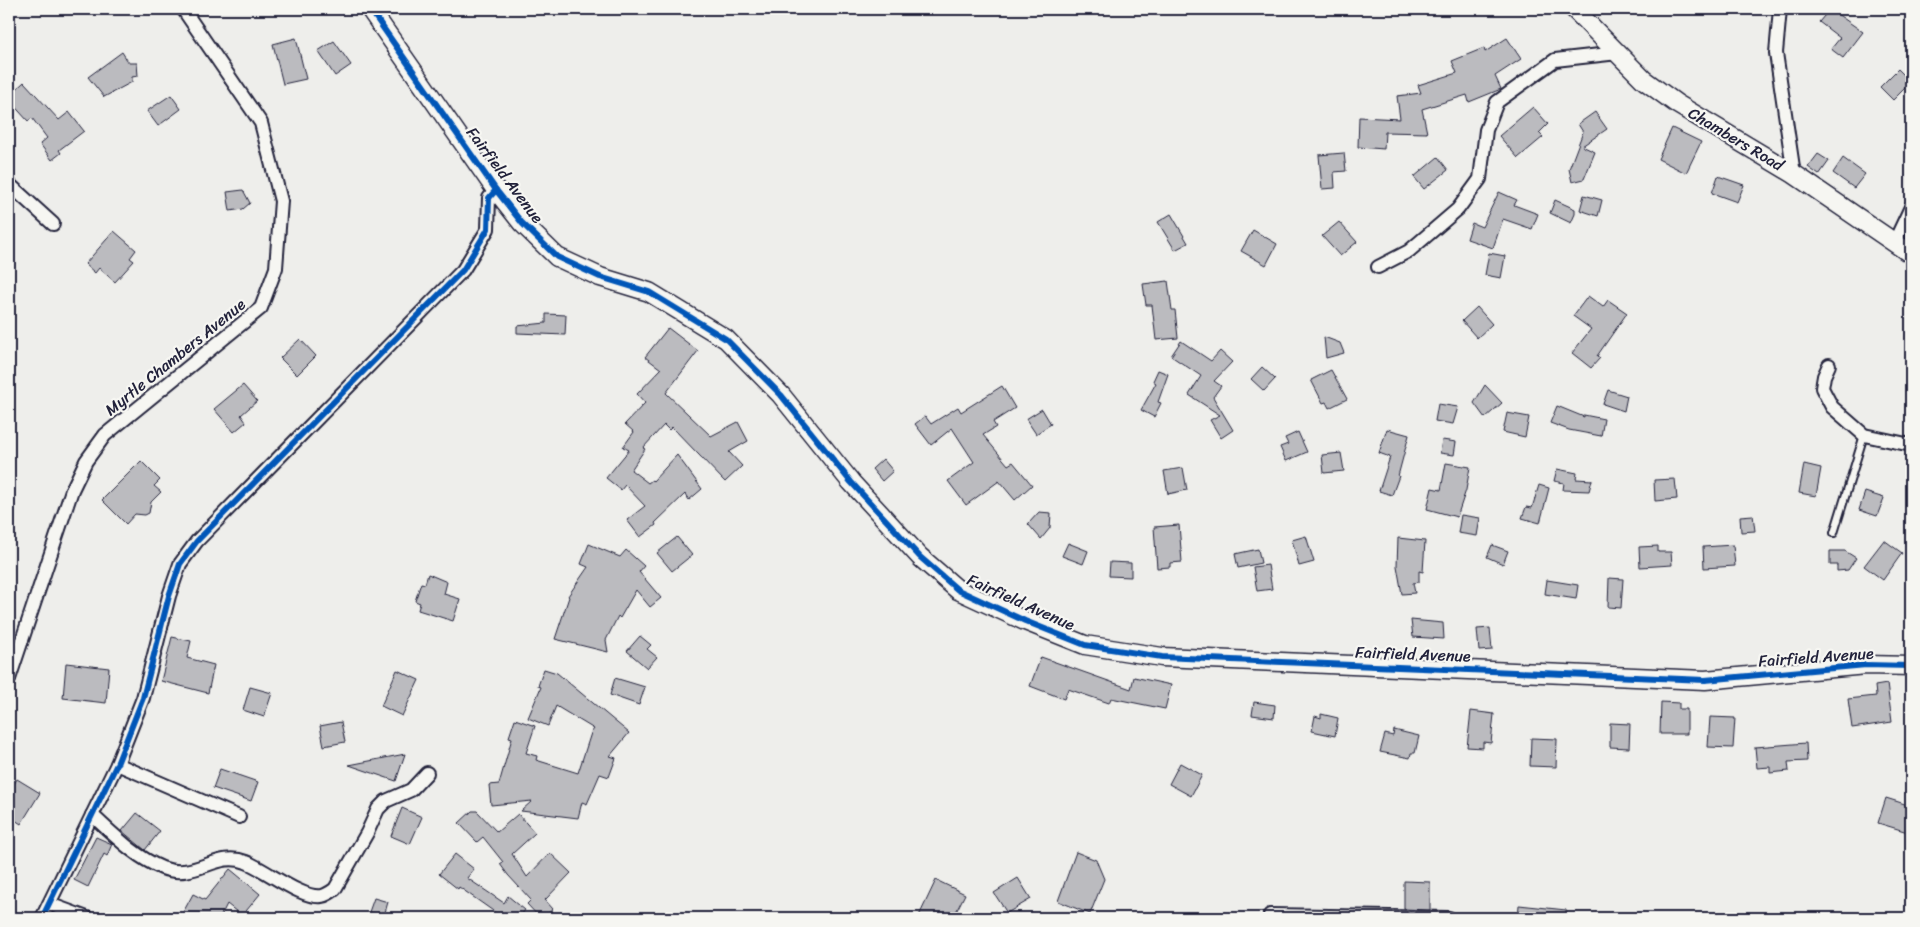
<svg xmlns="http://www.w3.org/2000/svg" width="1920" height="927" viewBox="0 0 1920 927" font-family="Sriracha,sans-serif">
<rect width="100%" height="100%" fill="#eeeeeb"/>
<filter id="ink" filterUnits="userSpaceOnUse"><feTurbulence type="fractalNoise" baseFrequency=".02" numOctaves="2"/><feDisplacementMap in="SourceGraphic" scale="10" xChannelSelector="R" yChannelSelector="G"/><feConvolveMatrix kernelMatrix="1 2 1 2 8 2 1 2 1" color-interpolation-filters="sRGB"/></filter>
<g filter="url(#ink)">
<g fill="#bbbbbf" stroke="#22223b">
<path d="M1830 9 1863 32 1843 58 1831 49 1840 38 1819 22Z"/>
<path d="M296 38 306 79 283 84 273 44Z"/>
<path d="M1507 38 1521 59 1495 76 1501 89 1469 102 1467 95 1422 109 1427 133 1385 132 1384 149 1358 147 1359 117 1400 119 1397 96 1421 93 1418 85 1457 73 1452 61 1484 48 1485 52Z"/>
<path d="M334 41 351 65 335 76 318 51Z"/>
<path d="M122 52 129 63H137L138 76 132 77V82L104 97 88 77Z"/>
<path d="M1898 69 1911 82 1893 100 1880 87Z"/>
<path d="M24 82 59 120 69 112 84 131 59 150 61 153 52 160 40 144 47 138 32 118 28 121 9 100V96Z"/>
<path d="M171 95 181 109 158 126 147 111Z"/>
<path d="M1533 107 1548 124 1539 133 1543 137 1518 158 1499 136Z"/>
<path d="M1595 112 1607 129 1582 146 1595 152 1584 179 1572 182 1569 169 1583 132 1578 124Z"/>
<path d="M1672 128 1701 142 1686 173 1658 159Z"/>
<path d="M1344 153 1346 171 1334 172 1335 188 1322 189 1319 155Z"/>
<path d="M1818 154 1829 161 1819 175 1808 167Z"/>
<path d="M1438 157 1448 170 1424 189 1414 177Z"/>
<path d="M1843 158 1865 174 1854 188 1833 173Z"/>
<path d="M1718 176 1744 185 1737 202 1712 193Z"/>
<path d="M243 190 250 203 243 209 230 211 227 192Z"/>
<path d="M1499 192 1517 200 1514 205 1538 214 1532 229 1503 219 1493 248 1467 239 1472 223 1482 227Z"/>
<path d="M1584 195 1602 200 1598 216 1580 210Z"/>
<path d="M1555 200 1575 209V214L1571 223 1550 213Z"/>
<path d="M1171 214 1188 243 1175 250 1158 222Z"/>
<path d="M1339 222 1357 242 1340 256 1322 236Z"/>
<path d="M1253 230 1277 244 1266 265 1241 251Z"/>
<path d="M114 231 136 250 130 258 134 261 115 282 99 268 95 273 85 264Z"/>
<path d="M1489 253 1505 256 1501 278 1485 275Z"/>
<path d="M1168 281 1172 310H1175L1178 338 1156 340 1152 305H1146L1143 284Z"/>
<path d="M1588 296 1603 307 1608 300 1627 313 1597 356 1600 358 1591 368 1572 353 1591 329 1573 316Z"/>
<path d="M1477 307 1492 324 1477 338 1462 321Z"/>
<path d="M546 314 566 315 565 335 517 333V326L546 323Z"/>
<path d="M668 328 698 351 666 393 711 436 738 422 748 441 729 452 742 466 725 482 672 427 669 430 664 425 643 448 645 449 631 470 648 483 652 480 653 481 677 455 702 489 689 500 685 494 655 523 656 525 640 537 627 520 645 506 625 485 621 490 606 478 629 450 623 447 634 432 625 424 645 403 637 394 661 369 645 357Z"/>
<path d="M1324 337 1340 343 1344 353 1326 358Z"/>
<path d="M300 339 316 356 297 375 280 358Z"/>
<path d="M1181 341 1211 361 1220 351 1232 362 1214 381 1221 386 1213 397 1233 430 1221 438 1210 420 1220 415 1189 395 1201 376 1171 356Z"/>
<path d="M1262 367 1275 379 1264 391 1251 379Z"/>
<path d="M1158 370 1168 374 1158 402 1161 403 1154 417 1141 410 1156 383 1153 381Z"/>
<path d="M1331 370 1347 399 1329 408 1326 402 1323 403 1311 380Z"/>
<path d="M243 385 257 401 241 415 246 422 234 432 214 409Z"/>
<path d="M1485 385 1502 403 1485 418 1474 403Z"/>
<path d="M1002 386 1015 408 993 422 996 427 983 435 1008 465 1013 462 1032 485 1015 500 999 481 966 505 948 481 974 462 952 428 931 445 915 424 925 416 931 424 958 407 961 412Z"/>
<path d="M1608 390 1627 396 1624 411 1603 404Z"/>
<path d="M1438 404 1458 407 1453 424 1435 421Z"/>
<path d="M1557 406 1584 417V415L1604 419 1601 436 1569 430 1550 423Z"/>
<path d="M1042 409 1051 424 1036 434 1026 419Z"/>
<path d="M1507 413 1529 417 1525 437 1503 432Z"/>
<path d="M1387 429 1409 435 1398 476H1399L1392 495 1379 491 1390 457 1379 453Z"/>
<path d="M1298 432 1307 452 1286 461 1280 447 1288 444 1285 438Z"/>
<path d="M1442 440 1456 442 1454 455 1440 453Z"/>
<path d="M1341 453 1344 471 1324 473 1322 455Z"/>
<path d="M883 459 893 471 882 481 872 469Z"/>
<path d="M141 461 160 480 154 486 161 492 151 502 149 513 145 515 135 514 126 524 102 500Z"/>
<path d="M1446 463 1470 467 1466 490 1457 517 1427 509 1432 488 1441 490Z"/>
<path d="M1804 464 1821 468 1816 496 1799 493Z"/>
<path d="M1183 468 1187 490 1168 494 1164 471Z"/>
<path d="M1557 469 1577 473 1576 479 1592 480 1589 491 1563 490 1564 483 1554 481Z"/>
<path d="M1675 479 1677 499 1655 501 1654 480Z"/>
<path d="M1539 485 1549 488 1540 523 1522 518 1526 507 1532 508Z"/>
<path d="M1865 492 1884 498 1877 516 1859 510Z"/>
<path d="M1039 512 1051 513 1050 528 1041 539 1028 524Z"/>
<path d="M1461 515 1480 518 1477 536 1458 533Z"/>
<path d="M1753 515 1755 531 1741 532 1740 516Z"/>
<path d="M1179 525 1182 562 1170 563V567L1157 568 1154 527Z"/>
<path d="M1306 536 1314 562 1299 566 1292 540Z"/>
<path d="M677 537 692 555 672 571 657 553Z"/>
<path d="M1398 538 1425 541 1423 572 1419 571V582L1413 583 1415 593 1402 594 1397 566Z"/>
<path d="M1884 540 1902 553 1883 580 1864 566Z"/>
<path d="M1068 543 1088 551 1083 564 1062 556Z"/>
<path d="M589 544 620 557 626 550 644 566 639 572 661 598 650 607 636 590 620 618 618 616 606 640 608 652 555 639 569 597 568 596 588 567 581 564Z"/>
<path d="M1492 545 1508 551 1503 564 1487 557Z"/>
<path d="M1733 545 1735 566 1704 568 1703 547Z"/>
<path d="M1658 546V552H1671L1672 565 1640 567 1639 547Z"/>
<path d="M1258 549 1261 563 1238 568 1235 554Z"/>
<path d="M1830 551H1845L1856 558 1848 570 1837 571V565H1830Z"/>
<path d="M1110 562 1131 563V577L1109 576Z"/>
<path d="M1268 565 1272 589 1257 591 1253 567Z"/>
<path d="M428 574 447 582 444 594 460 599 453 621 418 610 420 603 415 601 421 583 425 584Z"/>
<path d="M1609 578 1623 579 1621 608 1608 607Z"/>
<path d="M1547 580 1578 585 1576 599 1545 594Z"/>
<path d="M1411 620 1443 623 1444 639 1413 637Z"/>
<path d="M1490 628 1492 650 1479 651 1477 629Z"/>
<path d="M640 636 651 645 647 649 657 657 647 668 627 651Z"/>
<path d="M172 637 191 641 187 658 214 665 208 693 161 681Z"/>
<path d="M1041 657 1131 689 1134 677 1171 685 1165 709 1111 698 1109 703 1068 689 1064 699 1030 686Z"/>
<path d="M66 663 109 668 106 703 63 698Z"/>
<path d="M544 669 557 673 629 733 610 756 616 758 609 777 600 774 587 804 582 802 578 818 521 811 532 801 491 805 489 785 499 784 512 738 509 737 515 719 535 726 526 753 537 756 536 760 578 773 591 733 594 729 556 706 548 726 528 718 541 687 538 686Z"/>
<path d="M397 670 419 680 402 716 381 706Z"/>
<path d="M615 678 645 687 639 705 610 695Z"/>
<path d="M1887 684 1892 722 1852 728 1848 699 1876 696 1875 686Z"/>
<path d="M250 687 272 693 264 717 243 710Z"/>
<path d="M1254 702 1275 705 1274 718 1252 715Z"/>
<path d="M1661 702 1679 703V709H1687V734H1660Z"/>
<path d="M1471 711 1494 714 1491 743 1483 742V748L1467 747Z"/>
<path d="M1321 714 1338 718 1335 736 1312 731 1315 716 1321 718Z"/>
<path d="M1710 717 1735 718 1733 748 1708 747Z"/>
<path d="M341 722 345 742 324 746 320 726Z"/>
<path d="M1610 723 1630 724 1629 748 1610 747Z"/>
<path d="M1394 730 1419 736 1415 753H1411L1410 758 1380 752 1385 734 1393 736Z"/>
<path d="M1531 738 1557 739 1556 767 1530 766Z"/>
<path d="M1806 743 1807 761 1788 762 1789 771 1770 773V767L1757 768 1755 747Z"/>
<path d="M405 754 396 781 349 765Z"/>
<path d="M1180 763 1202 775 1191 796 1169 784Z"/>
<path d="M220 769 258 782 251 801 213 788Z"/>
<path d="M17 779 40 793 21 824 9 816V792Z"/>
<path d="M1886 798 1911 806V833L1878 823Z"/>
<path d="M402 808 422 817 410 844 391 836Z"/>
<path d="M472 811H477L497 832 518 814 535 833 512 854 527 877 550 853 571 873 545 900 553 909 543 918H540L527 904 531 900 508 875 500 864 503 862 483 837 477 842 459 823Z"/>
<path d="M137 813 160 831 145 850 122 831Z"/>
<path d="M96 837 112 844 107 856 104 854 88 887 74 880Z"/>
<path d="M1076 852 1096 860 1104 879 1090 914 1058 901Z"/>
<path d="M455 854 474 869 467 878 504 903 508 896 525 910 519 918H492L496 913 459 887 458 889 439 874Z"/>
<path d="M230 869 260 894 242 916 227 904 220 918H180L193 894 205 900Z"/>
<path d="M1018 878 1031 899 1007 913 994 893Z"/>
<path d="M936 880 965 894 953 918H918Z"/>
<path d="M1404 881 1430 882V910L1404 909Z"/>
<path d="M374 898 388 902 384 916 369 912Z"/>
<path d="M1519 905 1566 910V918H1518Z"/>
</g>
<g fill="none" stroke-linecap="round" stroke-linejoin="round">
<g stroke="#22223b" stroke-width="10">
<path id="lane" d="M1834 533 1864 435"/>
</g>
<g stroke="#22223b" stroke-width="16">
<g id="street">
<path d="M1780 9 1776 53 1794 174"/>
<path d="M9 184 53 224"/>
<path d="M1894 243 1911 207"/>
<path d="M1378 267 1409 251 1458 209 1480 179 1486 130 1497 102 1555 60 1618 53"/>
<path d="M1829 365 1824 376 1822 388 1832 407 1864 435 1911 445"/>
<path d="M9 679 72 490 86 461 105 435 261 308 276 268 281 201 261 123 183 9"/>
<path d="M117 764 239 817"/>
<path d="M92 815C113 834 135 857 162 868 196 881 216 850 246 862 265 869 303 900 322 896 327 895 331 892 335 889L367 833 378 809 386 801 411 790 427 773"/>
<path d="M49 904 87 918"/>
<path d="M1270 915 1449 918"/>
<path d="M42 918 117 764 143 698 169 596 180 564 197 541 463 270 488 229 489 198 496 190"/>
</g>
</g>
<g stroke="#22223b" stroke-width="21">
<g id="secondary">
<path d="M370 9 496 190 522 223 557 257 600 277 649 292 726 339 781 395 851 482 920 557 958 590 1025 621 1085 645 1162 657 1705 680 1866 665 1911 666"/>
<path d="M1574 9 1644 80 1677 104 1794 174 1911 254"/>
</g>
</g>
<use href="#lane" stroke="#f6f6f2" stroke-width="6"/>
<use href="#street" stroke="#f6f6f2" stroke-width="12"/>
<use href="#secondary" stroke="#f6f6f2" stroke-width="18"/>
<g stroke="#f6f6f2" stroke-width="9">
<g id="cycleway">
<path d="M370 9 496 190 522 223 557 257 600 277 649 292 726 339 781 395 851 482 920 557 958 590 1025 621 1085 645 1162 657 1705 680 1866 665 1911 666"/>
<path d="M42 918 117 764 143 698 169 596 180 564 197 541 463 270 488 229 489 198 496 190"/>
</g>
</g>
<use href="#cycleway" stroke="#0057b8" stroke-width="6"/>
</g>
</g>
<g text-anchor="middle" dominant-baseline="central" stroke-width="4.5" stroke-linejoin="round" paint-order="stroke">
<g font-size="16" fill="#22223b" stroke="#f6f6f2">
<text transform="translate(1736 139) rotate(31)">Chambers Road</text>
<text transform="translate(505 175) rotate(53)">Fairfield Avenue</text>
<text transform="translate(175 357) rotate(-39)">Myrtle Chambers Avenue</text>
<text transform="translate(1021 602) rotate(24)">Fairfield Avenue</text>
<text transform="translate(1413 654) rotate(2)">Fairfield Avenue</text>
<text transform="translate(1816 657) rotate(-4)">Fairfield Avenue</text>
</g>
</g>
<rect width="1920" height="927" fill="none" stroke="#f6f6f2" stroke-width="30"/>
<rect x="15" y="15" width="1890" height="897" fill="none" stroke="#22223b" stroke-width="2" filter="url(#ink)"/>
</svg>
